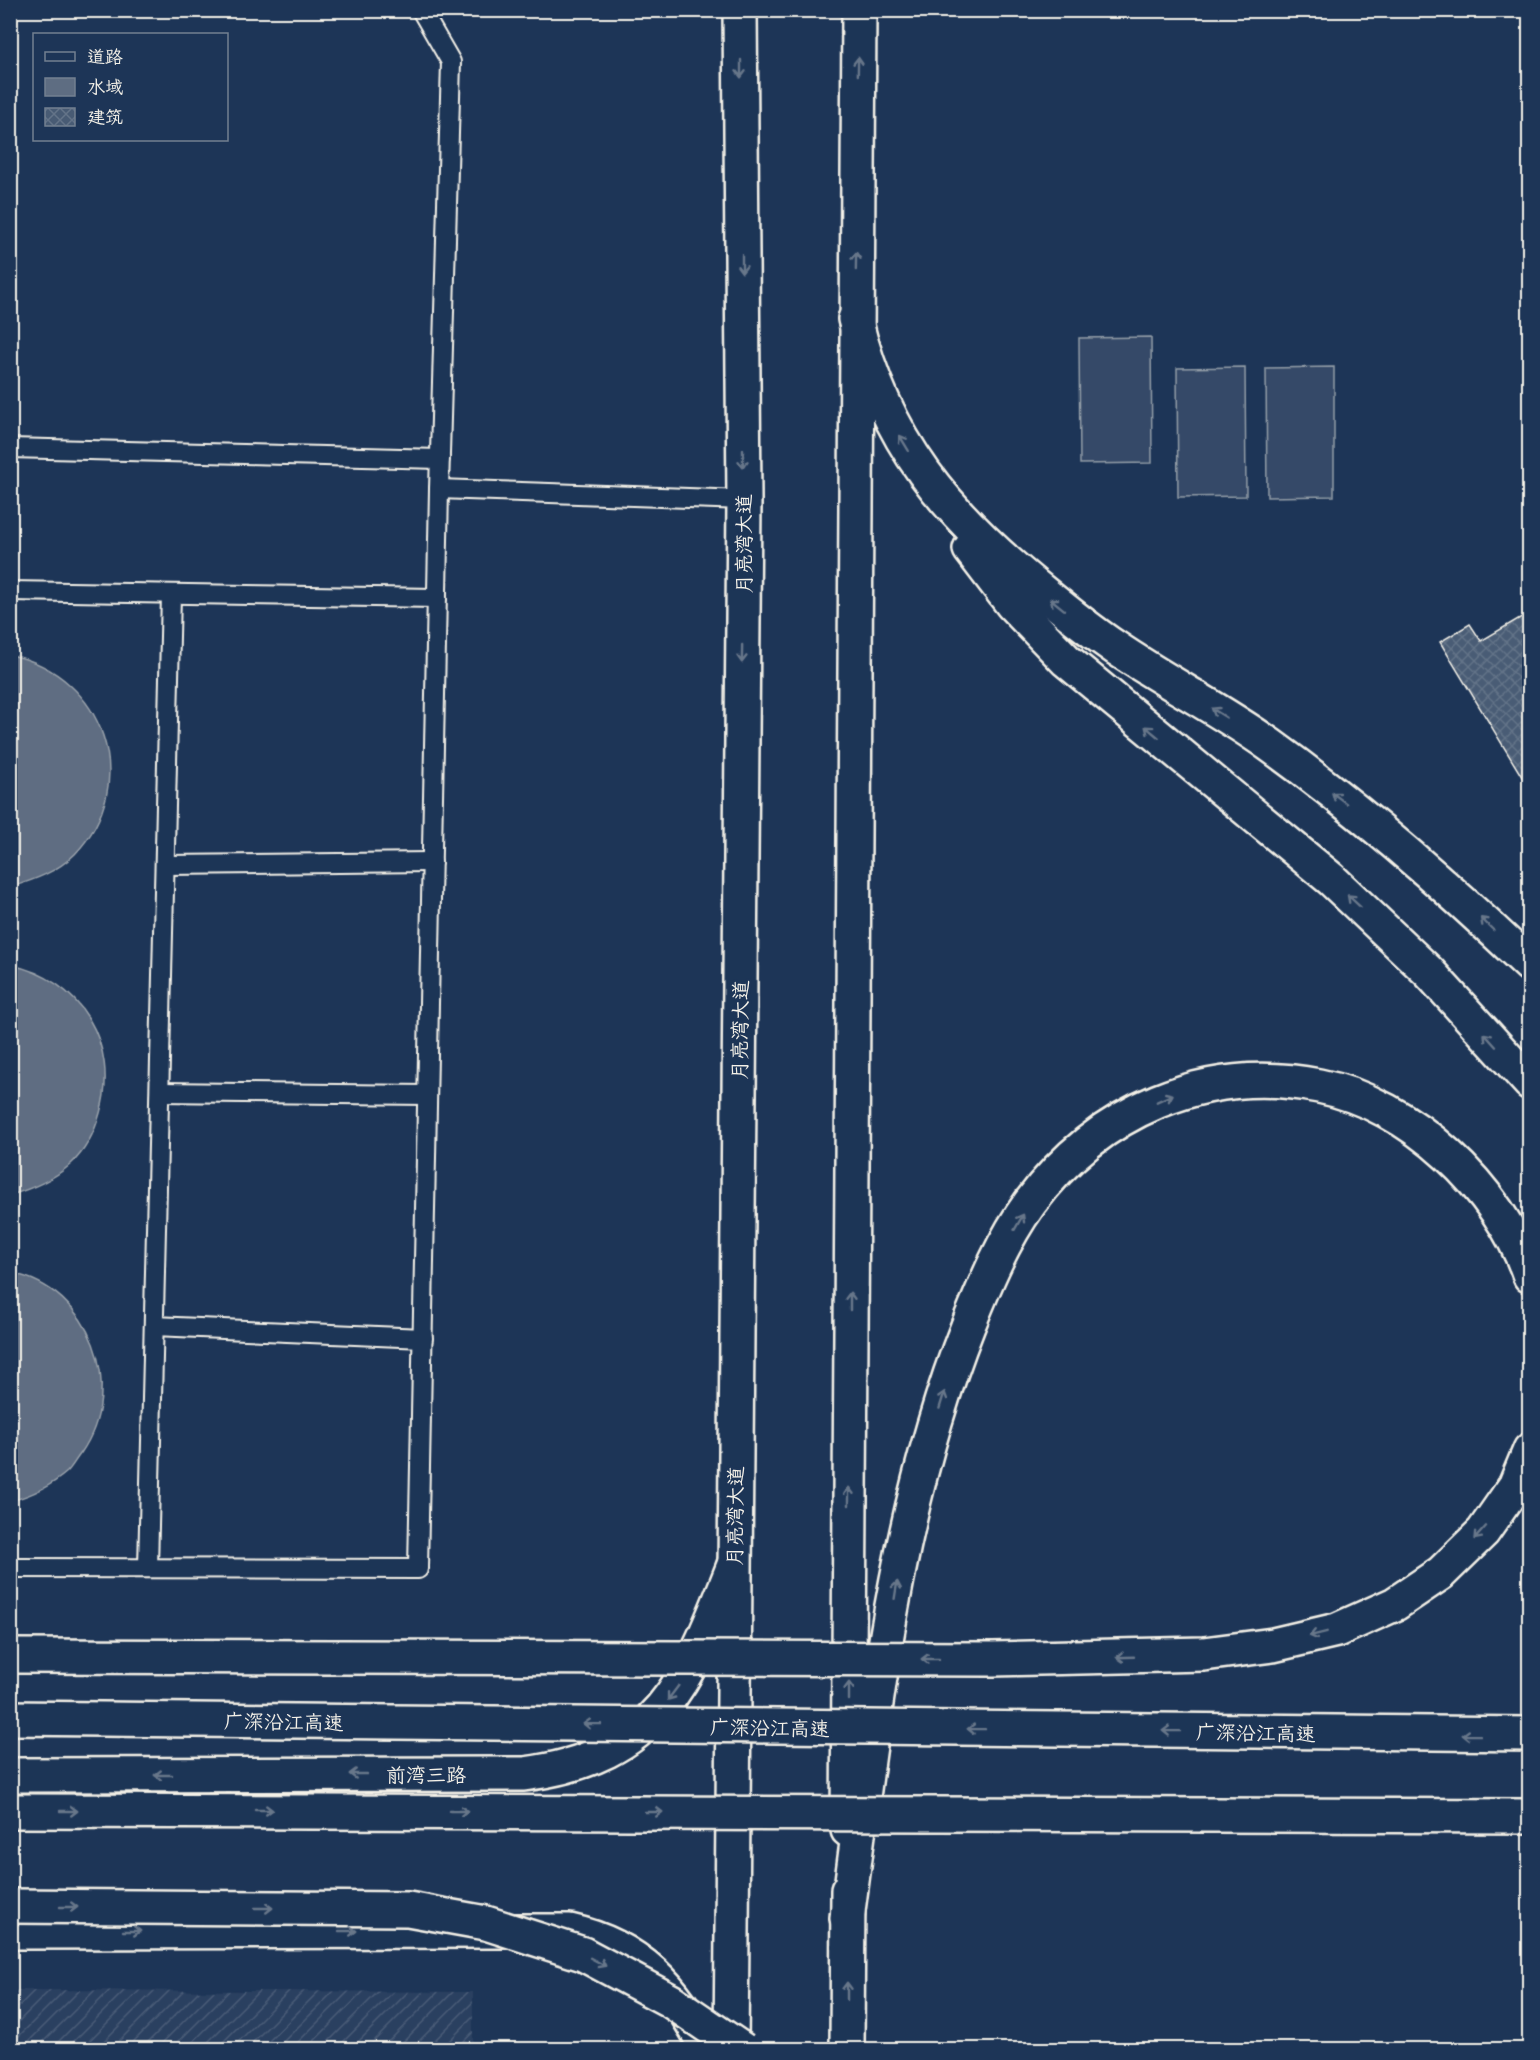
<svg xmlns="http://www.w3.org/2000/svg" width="1540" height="2060" viewBox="0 0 1540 2060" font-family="'Playpen Sans','LXGW WenKai TC',sans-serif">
<defs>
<pattern id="industrial-furrows" width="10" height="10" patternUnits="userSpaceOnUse" patternTransform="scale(1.5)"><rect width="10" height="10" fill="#2a4060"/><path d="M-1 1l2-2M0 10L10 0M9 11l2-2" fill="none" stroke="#4a5c77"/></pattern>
<pattern id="building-cross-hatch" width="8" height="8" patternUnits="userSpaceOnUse" patternTransform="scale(1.5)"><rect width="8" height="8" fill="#485b74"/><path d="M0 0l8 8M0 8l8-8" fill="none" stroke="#637388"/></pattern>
</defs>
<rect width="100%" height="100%" fill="#1d3557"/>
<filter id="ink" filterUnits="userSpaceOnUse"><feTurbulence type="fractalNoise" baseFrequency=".0167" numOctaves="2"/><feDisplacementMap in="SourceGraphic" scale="12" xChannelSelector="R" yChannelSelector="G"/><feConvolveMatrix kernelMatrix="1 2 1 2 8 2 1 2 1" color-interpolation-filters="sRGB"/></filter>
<g filter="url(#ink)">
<path fill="url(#industrial-furrows)" d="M11 1990 473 1992V2049H11Z"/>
<g fill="#354a67" stroke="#949ea8" stroke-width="1.5">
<path d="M1151 337 1152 463 1080 464 1079 338Z"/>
<path d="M1245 367 1246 496 1178 497 1177 368Z"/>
<path d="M1334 367V496L1267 497 1266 368Z"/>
</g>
<g fill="#5e6d82" stroke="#9aa2ab" stroke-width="1.5">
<path d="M11 655C104 675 142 784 75 854 57 872 34 880 11 887Z"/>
<path d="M11 965C80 979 120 1045 100 1113 95 1131 85 1151 71 1164 53 1180 33 1188 11 1195Z"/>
<path d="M11 1273C91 1289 127 1387 81 1453 76 1459 72 1467 67 1472 50 1487 32 1495 11 1501Z"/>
</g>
<path fill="url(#building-cross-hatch)" stroke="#f4f1e8" stroke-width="1.5" d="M1530 612V790L1440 642 1470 624 1481 641Z"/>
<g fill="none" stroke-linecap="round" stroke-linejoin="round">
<g stroke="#f4f1e8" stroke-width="22">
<g id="lane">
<path d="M10 448 440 459"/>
<path d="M439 489 744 500"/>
<path d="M10 591 437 598"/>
<path d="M165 865 432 862"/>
<path d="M160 1092 427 1095"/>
<path d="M154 1326 423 1338"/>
<path d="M10 1568 418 1569 439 489 451 62 421 10"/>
<path d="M148 1568 171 594"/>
</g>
</g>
<g stroke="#f4f1e8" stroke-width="38">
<g id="secondary">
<path d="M10 1775 524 1774C660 1757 689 1679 734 1565"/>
<path d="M10 1932 570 1931C638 1946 677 1988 707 2050"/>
</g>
</g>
<g stroke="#f4f1e8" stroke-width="38">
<g id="primary">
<path d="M848 1830 859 10"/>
<path d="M731 2050 744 500 740 10"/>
<path d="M847 2050 848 1890"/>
</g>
</g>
<g stroke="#f4f1e8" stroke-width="38">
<g id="highway">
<path d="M855 319C885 442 947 515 1044 593 1067 612 1091 631 1116 648 1166 682 1221 710 1270 745 1363 812 1447 886 1530 965"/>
<path d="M970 549 1012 604 1066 660 1331 879 1429 972 1530 1083"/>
<path d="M1515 1486 1530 1450"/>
<path d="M847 1918C874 1719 894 1513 968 1326 985 1284 1003 1240 1030 1203 1098 1111 1206 1063 1319 1086 1411 1104 1499 1187 1530 1276"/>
</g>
</g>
<use href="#lane" stroke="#1d3557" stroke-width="18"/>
<use href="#secondary" stroke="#1d3557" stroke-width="33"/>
<use href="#primary" stroke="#1d3557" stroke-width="33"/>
<use href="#highway" stroke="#1d3557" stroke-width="33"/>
<g stroke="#f4f1e8" stroke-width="38" stroke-linecap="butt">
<g id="highway-bridge">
<path d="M10 1656 993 1659 1204 1654 1273 1645 1337 1630 1395 1604 1441 1573 1483 1532 1515 1486"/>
<path d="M10 1718 1530 1734"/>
<path d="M10 1811 1530 1816"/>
<path d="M10 1906 408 1909 486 1923 583 1954 671 2001 743 2050"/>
</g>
</g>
<use href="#highway-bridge" stroke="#1d3557" stroke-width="33"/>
</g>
<defs><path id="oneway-shaft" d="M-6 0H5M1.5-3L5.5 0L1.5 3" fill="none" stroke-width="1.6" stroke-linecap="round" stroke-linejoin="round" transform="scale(1.5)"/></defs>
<g stroke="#68778a">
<use href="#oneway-shaft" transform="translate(858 66) rotate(-89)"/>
<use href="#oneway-shaft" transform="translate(741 69) rotate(90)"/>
<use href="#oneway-shaft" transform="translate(856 261) rotate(-89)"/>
<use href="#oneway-shaft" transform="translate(742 264) rotate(90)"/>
<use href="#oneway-shaft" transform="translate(904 443) rotate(-121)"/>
<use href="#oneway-shaft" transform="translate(743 459) rotate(90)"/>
<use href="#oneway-shaft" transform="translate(1057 604) rotate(-141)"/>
<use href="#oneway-shaft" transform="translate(742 654) rotate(91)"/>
<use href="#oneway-shaft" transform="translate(1219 713) rotate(-148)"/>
<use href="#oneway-shaft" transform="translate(1152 732) rotate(-140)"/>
<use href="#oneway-shaft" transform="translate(1339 798) rotate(-143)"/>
<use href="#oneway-shaft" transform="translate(1354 901) rotate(-137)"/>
<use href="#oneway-shaft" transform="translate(1487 924) rotate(-136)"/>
<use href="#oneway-shaft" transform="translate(1490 1040) rotate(-132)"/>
<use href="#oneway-shaft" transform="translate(1165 1098) rotate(-24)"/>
<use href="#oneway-shaft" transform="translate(1019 1222) rotate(-60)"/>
<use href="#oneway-shaft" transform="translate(850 1301) rotate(-90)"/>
<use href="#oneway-shaft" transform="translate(942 1400) rotate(-73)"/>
<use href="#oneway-shaft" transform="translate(849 1496) rotate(-90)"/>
<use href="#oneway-shaft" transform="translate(1480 1533) rotate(132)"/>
<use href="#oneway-shaft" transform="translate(896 1590) rotate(-81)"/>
<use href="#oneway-shaft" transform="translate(1318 1634) rotate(166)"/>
<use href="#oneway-shaft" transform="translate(1125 1657) rotate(178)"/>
<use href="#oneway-shaft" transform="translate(930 1659) rotate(-180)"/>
<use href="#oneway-shaft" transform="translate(849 1691) rotate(-90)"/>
<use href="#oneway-shaft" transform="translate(673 1693) rotate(127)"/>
<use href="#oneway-shaft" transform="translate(592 1724) rotate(-179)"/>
<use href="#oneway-shaft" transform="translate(976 1729) rotate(-179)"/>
<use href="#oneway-shaft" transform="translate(1171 1731) rotate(-179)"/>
<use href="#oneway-shaft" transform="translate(1471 1735) rotate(-179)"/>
<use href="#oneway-shaft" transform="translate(358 1774) rotate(180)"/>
<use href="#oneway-shaft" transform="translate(163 1775) rotate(180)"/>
<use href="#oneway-shaft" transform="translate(264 1810)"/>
<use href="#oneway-shaft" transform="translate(69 1811)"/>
<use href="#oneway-shaft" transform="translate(459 1811)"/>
<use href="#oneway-shaft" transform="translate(654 1812)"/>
<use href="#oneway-shaft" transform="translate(69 1907)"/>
<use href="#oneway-shaft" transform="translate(264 1908)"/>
<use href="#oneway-shaft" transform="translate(132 1931)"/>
<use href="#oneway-shaft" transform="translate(348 1931)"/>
<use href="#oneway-shaft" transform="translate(598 1962) rotate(28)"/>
<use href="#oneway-shaft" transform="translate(847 1991) rotate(-90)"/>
</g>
</g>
<g text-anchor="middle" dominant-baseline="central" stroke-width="5" stroke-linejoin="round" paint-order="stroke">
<g font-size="20" fill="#f4f1e8" stroke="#1d3557">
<text transform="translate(743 544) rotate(-90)">月亮湾大道</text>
<text transform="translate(739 1030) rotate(-89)">月亮湾大道</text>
<text transform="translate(734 1516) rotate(-89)">月亮湾大道</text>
<text transform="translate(284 1721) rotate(1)">广深沿江高速</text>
<text transform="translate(770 1727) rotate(1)">广深沿江高速</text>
<text transform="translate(1256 1732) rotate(1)">广深沿江高速</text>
<text x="426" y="1774">前湾三路</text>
</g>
</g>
<rect width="1540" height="2060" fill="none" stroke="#1d3557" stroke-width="36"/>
<rect x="18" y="18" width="1504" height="2024" fill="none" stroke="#f4f1e8" stroke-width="2" filter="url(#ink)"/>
<rect x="33" y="33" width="195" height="108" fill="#1d3557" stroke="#738091" stroke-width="1.5"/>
<rect x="45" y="52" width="30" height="9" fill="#1d3557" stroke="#738091" stroke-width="1.5"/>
<text x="87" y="63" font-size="18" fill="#f4f1e8">道路</text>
<rect x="45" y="78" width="30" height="18" fill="#5e6d82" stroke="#738091" stroke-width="1.5"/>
<text x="87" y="93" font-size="18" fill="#f4f1e8">水域</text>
<rect x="45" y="108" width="30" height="18" fill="url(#building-cross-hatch)" stroke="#738091" stroke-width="1.5"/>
<text x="87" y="123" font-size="18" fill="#f4f1e8">建筑</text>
</svg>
